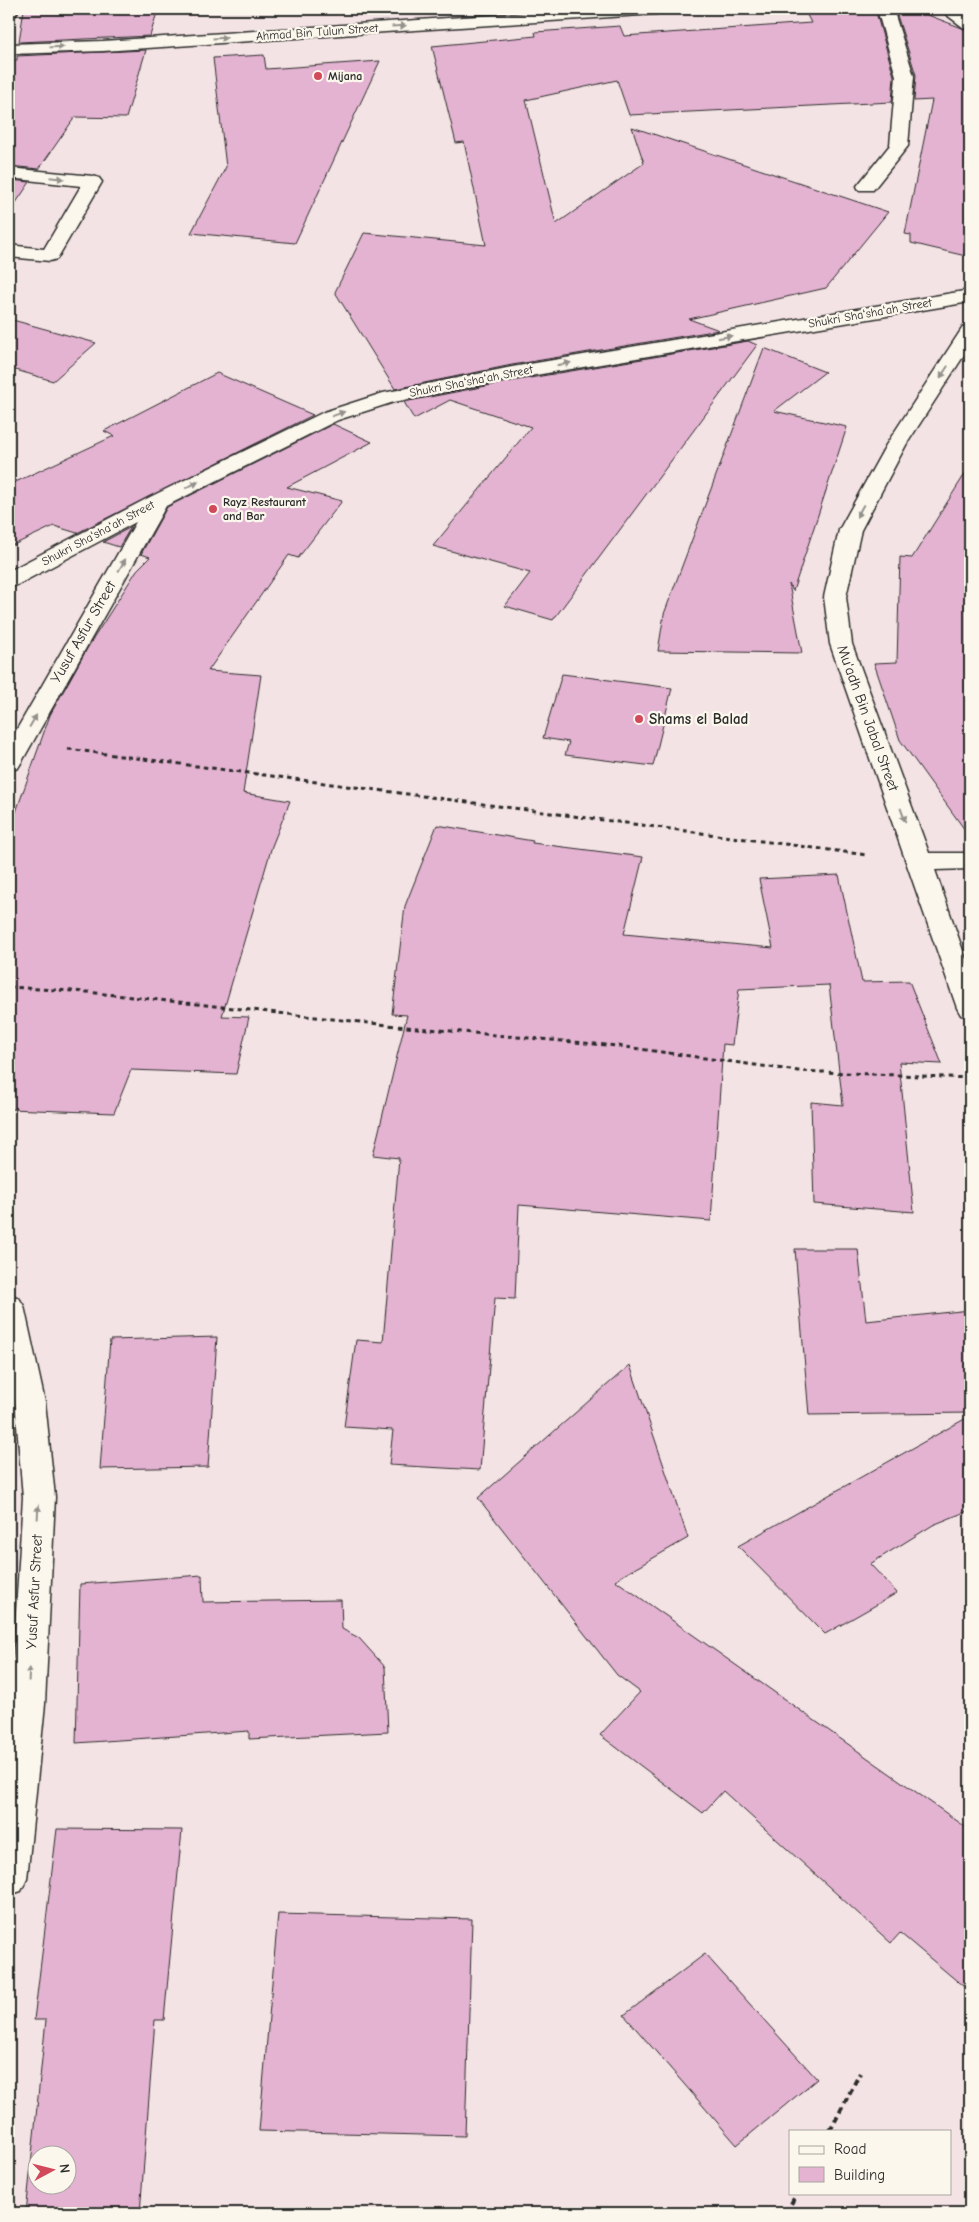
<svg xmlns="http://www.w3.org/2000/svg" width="979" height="2222" viewBox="0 0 979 2222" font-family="'Comic Neue',sans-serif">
<rect width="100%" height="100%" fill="#f4e3e4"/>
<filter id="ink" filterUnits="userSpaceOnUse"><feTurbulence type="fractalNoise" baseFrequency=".02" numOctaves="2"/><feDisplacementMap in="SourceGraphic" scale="10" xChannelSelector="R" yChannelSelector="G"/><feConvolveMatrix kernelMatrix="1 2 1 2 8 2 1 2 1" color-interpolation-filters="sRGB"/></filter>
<g filter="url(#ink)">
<g fill="#e4b3d2" stroke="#2b2b2b" fill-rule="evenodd">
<path d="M24 9H158L150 36 19 42Z"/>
<path d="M804 9H875L894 76 892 102 629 115 617 80 526 100 556 224 644 163 632 127 888 212 826 288 689 319 719 330 512 365 395 389 335 292 364 233 486 245 464 142 456 143 432 46 536 36 535 32 620 26 624 36 811 23Z"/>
<path d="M895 9H912L970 31V257L911 243V235L905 234 932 100 914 101 916 75Z"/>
<path d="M146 50 126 118 75 117 39 169 9 166V61L17 60V56Z"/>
<path d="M264 55 266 69 380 61 295 243 191 233 226 167 213 58Z"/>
<path d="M9 180 30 182 9 213Z"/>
<path d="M9 319 96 343 53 381 9 368Z"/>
<path d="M748 341 757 345 553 620 505 606 530 573 433 546 531 427 450 400 414 419 404 402 512 381Z"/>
<path d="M764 348 825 372 774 411 847 427 793 591 789 584 802 653 658 651 664 614Z"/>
<path d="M217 373 313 415 77 533 54 526 9 547V485L114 436 104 431Z"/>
<path d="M333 424 372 442 287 487 342 501 298 558 289 555 208 671 261 675 243 793 290 801 272 846 222 1016 249 1017 236 1074 131 1070 114 1113 9 1109V832L50 715 88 647 137 570 150 557 141 554 167 507Z"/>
<path d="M970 466V837L900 740 874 663 897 662 900 557 912 558Z"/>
<path d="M131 527 119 547 103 542Z"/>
<path d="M562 674 672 688 653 766 565 755 569 742 543 738Z"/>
<path d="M437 825 533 841 532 843 643 857 624 934 773 948 759 879 839 875 862 982 909 981 942 1064 899 1062 914 1212 814 1204 811 1102 843 1105 829 985 739 989 732 1045 723 1044 711 1221 519 1205 515 1299 495 1298 480 1470 389 1465 393 1430 344 1427 356 1340 383 1342 399 1158 373 1155 407 1015 392 1014 405 906Z"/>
<path d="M795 1249H858L866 1321 970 1310V1413L809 1415Z"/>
<path d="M217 1337 208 1467 100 1469 110 1340Z"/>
<path d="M630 1365 688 1538 615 1580 970 1830V1992L900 1933 891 1943 723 1791 703 1813 600 1735 640 1692 617 1675 478 1498Z"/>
<path d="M970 1416V1510L933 1525 870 1564 897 1593 825 1634 738 1546Z"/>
<path d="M202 1575 203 1602 341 1600 342 1629 359 1638 385 1667 388 1732 249 1739V1731L76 1743 80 1584Z"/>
<path d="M57 1829 182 1830 164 2020H155L140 2213H26L46 2020H34ZM38 2154H68V2184H38Z"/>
<path d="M278 1914 472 1919 465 2136 259 2131Z"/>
<path d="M705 1954 817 2079 737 2145 624 2015Z"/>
</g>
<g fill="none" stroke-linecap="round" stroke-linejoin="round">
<g stroke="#2b2b2b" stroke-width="3">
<g id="minor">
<path d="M9 9H19L15 16 9 17Z"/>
<path d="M585 9H664L662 13 656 14 103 51 9 54V44L103 41Z"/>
<path d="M877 9H893L914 76 908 146 873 190H859L857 186 890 145 896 76Z"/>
<path d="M939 9H958L970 17V29L964 28Z"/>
<path d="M9 168 93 176 99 178 102 182 57 259 50 261 9 257V245L44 249 81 186 9 178Z"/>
<path d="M970 290V302L512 379 394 402 338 420 166 506 21 763 18 768 9 771V743L136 522 17 585 9 587V571L150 497 324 412 383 393 512 367Z"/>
<path d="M970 325V346L906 445 861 530 846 597 852 644 929 853H970V869L935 870 970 971V1017L961 1015 957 1008 830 644 824 597 839 530 886 445 963 327Z"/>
<path d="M9 1294 19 1298 24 1306 45 1402 55 1497 45 1704 27 1879 21 1891 9 1895V1727L23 1497 15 1402 9 1374Z"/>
</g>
</g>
<g stroke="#2b2b2b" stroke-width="3" stroke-dasharray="4.5 4" stroke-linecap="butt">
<path d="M68 749 867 855"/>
<path d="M9 987 87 992 406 1027 618 1046 798 1071 970 1078"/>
</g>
<g stroke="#2b2b2b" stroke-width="4" stroke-dasharray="6 4.5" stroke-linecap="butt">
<path d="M830 2131 860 2073"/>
<path d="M786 2213 797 2193"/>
</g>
<use href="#minor" fill="#fbf7ec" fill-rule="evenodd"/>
</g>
<defs><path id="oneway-solid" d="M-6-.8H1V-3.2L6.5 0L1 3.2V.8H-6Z" transform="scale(1.25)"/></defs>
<g fill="#93918c">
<use href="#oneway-solid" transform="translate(399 26) rotate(-4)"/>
<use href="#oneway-solid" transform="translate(220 38) rotate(-4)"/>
<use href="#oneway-solid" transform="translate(57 47) rotate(-2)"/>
<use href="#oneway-solid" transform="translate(57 178) rotate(6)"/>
<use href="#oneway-solid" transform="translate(725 337) rotate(-10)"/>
<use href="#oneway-solid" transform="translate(564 364) rotate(-10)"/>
<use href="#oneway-solid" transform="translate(944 372) rotate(123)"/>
<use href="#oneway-solid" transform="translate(338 414) rotate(-20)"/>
<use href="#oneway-solid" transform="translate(192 485) rotate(-26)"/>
<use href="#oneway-solid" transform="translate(860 511) rotate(119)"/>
<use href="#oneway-solid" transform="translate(122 565) rotate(-60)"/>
<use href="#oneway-solid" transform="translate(33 721) rotate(-60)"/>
<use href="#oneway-solid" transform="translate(903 815) rotate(70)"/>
<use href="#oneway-solid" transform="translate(38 1512) rotate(-87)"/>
<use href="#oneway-solid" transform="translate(29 1674) rotate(-87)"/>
</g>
</g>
<g fill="#d1495b" stroke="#fbf7ec" stroke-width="2">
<circle cx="318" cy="76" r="5"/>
<circle cx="213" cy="509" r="5"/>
<circle cx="639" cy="719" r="5"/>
</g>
<g text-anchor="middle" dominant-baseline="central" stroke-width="4.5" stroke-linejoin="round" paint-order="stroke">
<g font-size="12" fill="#2b2b2b" stroke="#fbf7ec">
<text transform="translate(317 32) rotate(-4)">Ahmad Bin Tulun Street</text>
<text transform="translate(870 313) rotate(-10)">Shukri Shaʻshaʻah Street</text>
<text transform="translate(471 381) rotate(-11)">Shukri Shaʻshaʻah Street</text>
<text transform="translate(98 533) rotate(-28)">Shukri Shaʻshaʻah Street</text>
</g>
<g font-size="12" font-weight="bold" fill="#2b2b2b" stroke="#fbf7ec" text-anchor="start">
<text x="328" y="76">Mijana</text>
<text x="223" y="502">Rayz Restaurant<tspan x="223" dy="14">and Bar</tspan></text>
</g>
<g font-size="15" fill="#2b2b2b" stroke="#fbf7ec">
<text transform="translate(83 632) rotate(-60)">Yusuf Asfur Street</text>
<text transform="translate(868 718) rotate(70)">Mu'adh Bin Jabal Street</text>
<text transform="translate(34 1592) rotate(-87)">Yusuf Asfur Street</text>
</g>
<g font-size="15" font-weight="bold" fill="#2b2b2b" stroke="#fbf7ec" text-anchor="start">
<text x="649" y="719">Shams el Balad</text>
</g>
</g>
<rect width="979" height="2222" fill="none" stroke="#fbf7ec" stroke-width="30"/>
<rect x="15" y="15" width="949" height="2192" fill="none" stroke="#2b2b2b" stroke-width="2" filter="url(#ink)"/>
<rect x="789" y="2130" width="162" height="65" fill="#fbf7ec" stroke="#a8a59f"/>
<rect x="799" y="2146" width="25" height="8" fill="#fbf7ec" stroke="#a8a59f"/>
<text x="834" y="2154" font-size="15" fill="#2b2b2b">Road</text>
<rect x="799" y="2167" width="25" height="15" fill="#e4b3d2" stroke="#a8a59f"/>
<text x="834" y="2180" font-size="15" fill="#2b2b2b">Building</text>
<g transform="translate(52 2170) rotate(83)"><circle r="24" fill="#fbf7ec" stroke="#a8a59f"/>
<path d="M0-4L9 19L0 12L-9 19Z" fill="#d1495b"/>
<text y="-8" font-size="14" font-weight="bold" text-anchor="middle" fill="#2b2b2b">N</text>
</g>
</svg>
